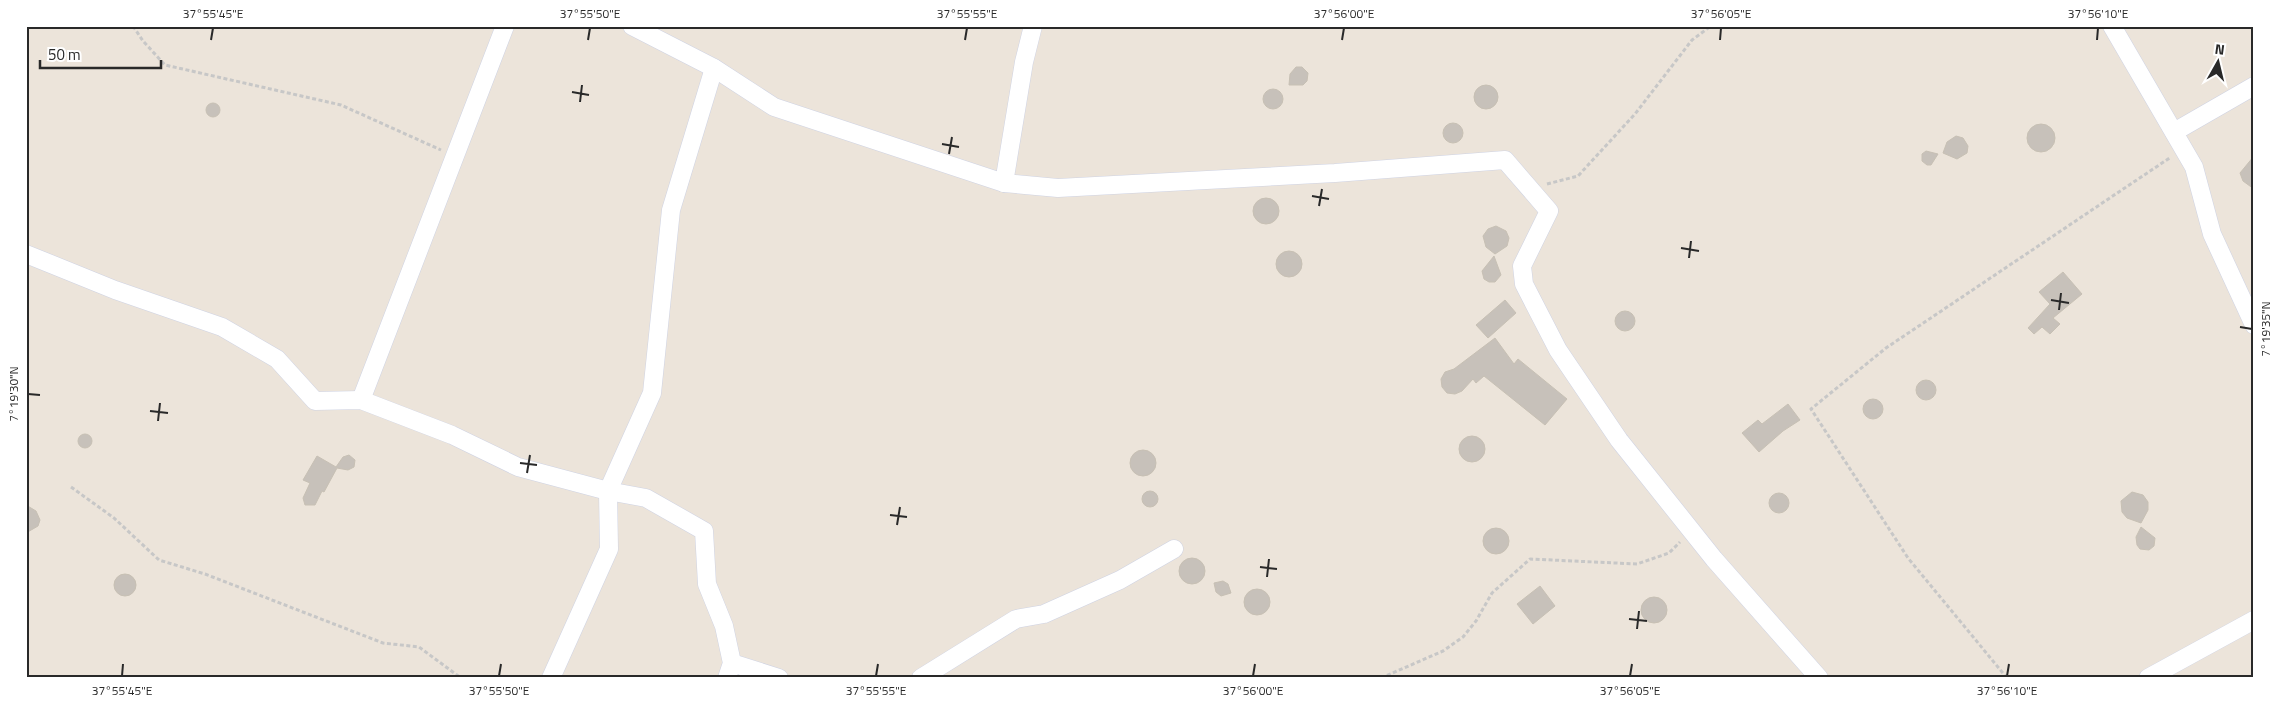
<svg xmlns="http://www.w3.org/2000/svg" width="2280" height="704" viewBox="0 0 2280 704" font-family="'Titillium Web',sans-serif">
<rect width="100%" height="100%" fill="#ece4da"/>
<g fill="#c7c1ba" stroke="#c7c0b4">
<path d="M1296 67H1302L1308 73 1307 81 1303 85H1289L1290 74Z"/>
<circle cx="1486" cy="97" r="12"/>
<circle cx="1273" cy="99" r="10"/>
<circle cx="213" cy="110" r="7"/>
<circle cx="1453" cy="133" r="10"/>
<circle cx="2041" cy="138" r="14"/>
<path d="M1956 136 1963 138 1968 146 1967 153 1957 159 1943 153 1947 142Z"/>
<path d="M1926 151 1938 154 1931 165H1927L1922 161V154Z"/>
<path d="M2254 156V189L2243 181 2240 173Z"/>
<circle cx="1266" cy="211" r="13"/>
<path d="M1496 226 1506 231 1509 238 1507 246 1495 254 1486 247 1483 236 1488 229Z"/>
<circle cx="1289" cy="264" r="13"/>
<path d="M1494 256 1501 275 1495 282H1489L1484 279 1482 271Z"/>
<path d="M2063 272 2082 294 2053 318 2060 324 2050 334 2042 327 2034 334 2028 328 2050 304 2039 292Z"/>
<path d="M1505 300 1516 313 1488 338 1476 325Z"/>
<circle cx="1625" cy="321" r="10"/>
<path d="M1495 338 1514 364 1518 359 1567 399 1545 425 1484 376 1476 383 1473 379 1462 391 1455 394 1447 393 1442 387 1441 379 1445 372 1454 369Z"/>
<circle cx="1926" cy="390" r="10"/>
<circle cx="1873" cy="409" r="10"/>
<path d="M1788 404 1800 420 1783 431 1759 452 1742 433 1758 420 1762 424Z"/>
<circle cx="85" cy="441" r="7"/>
<circle cx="1472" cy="449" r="13"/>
<circle cx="1143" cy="463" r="13"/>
<path d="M349 455 355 460 354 467 348 470 337 468 324 492 322 491 315 505H305L303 498 310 483 303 480 317 456 336 467 343 457Z"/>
<circle cx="1150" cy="499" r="8"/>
<path d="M2132 492 2143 495 2148 502V510L2141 523 2127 518 2122 512 2121 501Z"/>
<circle cx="1779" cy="503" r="10"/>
<path d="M26 505 36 511 40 520 38 526 26 533Z"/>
<path d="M2141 527 2155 538 2154 546 2149 550 2140 549 2137 545 2136 537Z"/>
<circle cx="1496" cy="541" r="13"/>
<circle cx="1192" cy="571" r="13"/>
<circle cx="125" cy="585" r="11"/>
<path d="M1223 581 1228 584 1231 593 1221 596 1216 592 1214 583Z"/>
<path d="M1540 586 1555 606 1533 624 1517 604Z"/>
<circle cx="1257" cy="602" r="13"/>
<circle cx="1654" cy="610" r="13"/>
</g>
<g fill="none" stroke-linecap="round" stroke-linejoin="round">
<g stroke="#cfd3e3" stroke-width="19">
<g id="minor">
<path d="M632 26 714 68 774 107 1004 183 1058 188 1335 173 1505 160 1549 211 1522 266 1524 284 1558 350 1619 440 1714 559 1819 678"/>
<path d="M2112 26 2194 167 2212 234 2254 325"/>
<path d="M2174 132 2254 86"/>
<path d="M1004 183 1024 62 1033 26"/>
<path d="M26 254 115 290 222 327 277 359 315 401 361 400 452 435 518 467 608 491 646 498 704 531 707 584 724 626 732 663 727 678"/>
<path d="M361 400 505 26"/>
<path d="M732 663 779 678"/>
<path d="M551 678 609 549 608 491 652 393 671 210 714 68"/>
<path d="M921 678 1016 619 1044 614 1120 580 1174 549"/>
<path d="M2148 678 2254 620"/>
</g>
</g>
<g stroke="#c7c7c7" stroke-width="3" stroke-dasharray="4 2.5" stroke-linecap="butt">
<path d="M133 26 143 41 165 65 341 105 441 150"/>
<path d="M1547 184 1578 176 1635 114 1692 40 1711 26"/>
<path d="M71 487 114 518 159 560 205 574 383 643 419 647 461 678"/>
<path d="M1381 678 1443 651 1463 637 1476 621 1492 593 1530 559 1637 564 1669 553 1680 542"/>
<path d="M2007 678 1908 558 1811 409 1886 348 2171 157"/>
</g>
<use href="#minor" stroke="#fff" stroke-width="18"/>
</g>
<path fill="none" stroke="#292929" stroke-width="2" d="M211 40 213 28M588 40 590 28M965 40 967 28M1342 40 1344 28M1720 40 1721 28M2097 40 2098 28M572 92 589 95M580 102 582 85M942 144 959 147M949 154 952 137M1312 196 1329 199M1319 206 1322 189M1681 248 1699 251M1689 258 1691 241M2051 300 2069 303M2059 310 2061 293M2240 327 2252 329M28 394 40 395M150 411 168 413M158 421 160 403M520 463 537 465M527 473 530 455M890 515 907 517M897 525 900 507M1260 567 1277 569M1267 577 1269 559M1629 619 1647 621M1637 629 1639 611M122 676 123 664M499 676 501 664M876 676 878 664M1253 676 1255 664M1630 676 1632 664M2007 676 2009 664"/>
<rect width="2280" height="704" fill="none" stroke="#ffffff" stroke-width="55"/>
<g transform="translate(2218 62) rotate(8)" stroke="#ffffff" stroke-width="4" paint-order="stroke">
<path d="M0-4L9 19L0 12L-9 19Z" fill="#292929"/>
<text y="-8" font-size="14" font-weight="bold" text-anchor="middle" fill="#292929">N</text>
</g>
<path d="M40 60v8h121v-8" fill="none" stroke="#292929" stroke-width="2.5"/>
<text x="48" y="60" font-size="15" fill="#292929" stroke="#ffffff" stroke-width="4" paint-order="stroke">50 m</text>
<rect x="28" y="28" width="2224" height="648" fill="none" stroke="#292929" stroke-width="2"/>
<g font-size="12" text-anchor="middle" fill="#292929">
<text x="213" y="18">37°55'45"E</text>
<text x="590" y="18">37°55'50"E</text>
<text x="967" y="18">37°55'55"E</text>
<text x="1344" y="18">37°56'00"E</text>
<text x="1721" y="18">37°56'05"E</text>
<text x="2098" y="18">37°56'10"E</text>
<text transform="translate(2266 329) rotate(-90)" y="4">7°19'35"N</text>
<text transform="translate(14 394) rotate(-90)" y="4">7°19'30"N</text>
<text x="122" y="695">37°55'45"E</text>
<text x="499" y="695">37°55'50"E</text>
<text x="876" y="695">37°55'55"E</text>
<text x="1253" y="695">37°56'00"E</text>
<text x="1630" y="695">37°56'05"E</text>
<text x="2007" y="695">37°56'10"E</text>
</g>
</svg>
